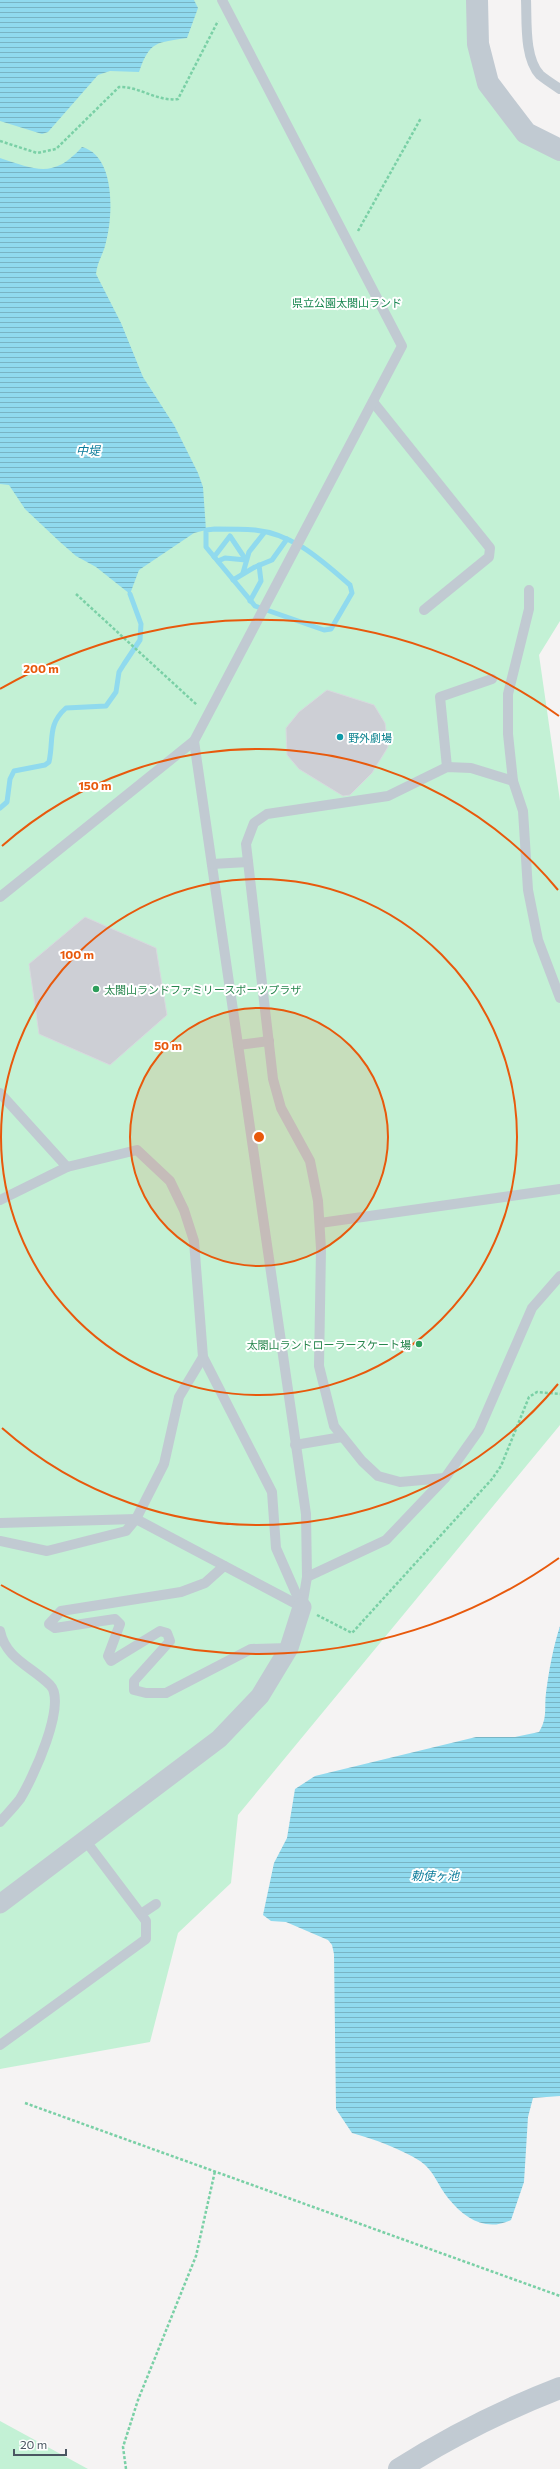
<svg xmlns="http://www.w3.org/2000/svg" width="560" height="2469" viewBox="0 0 560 2469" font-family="Commissioner,'Noto Sans JP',sans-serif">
<defs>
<pattern id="water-rules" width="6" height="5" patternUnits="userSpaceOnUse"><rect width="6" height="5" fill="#90daee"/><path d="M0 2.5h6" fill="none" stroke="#78b4c4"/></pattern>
</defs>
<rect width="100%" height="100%" fill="#f5f3f3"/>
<g fill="#c3f1d5">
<path d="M0 0H470L483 86 560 155V621L539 655 560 801V1425L238 1815 231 1883 178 1933 150 2042 0 2069Z"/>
<path d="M0 2421 88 2469H0Z"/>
</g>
<g fill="url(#water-rules)">
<path d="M0 0H194L198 8 187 38C157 43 150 40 139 72L110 71 98 75 48 132 42 134 0 121Z"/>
<path d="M82 147C116 156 113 216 106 242 104 253 97 262 96 274L121 323 143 377 174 425 198 473 203 487 206 530 194 533 139 570 130 594 96 567 76 556 60 542 25 509 9 485 0 484V158C37 170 53 179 82 147Z"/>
<path d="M560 1626V2096L533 2098 528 2117 524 2182 511 2220C486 2232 465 2219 448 2198 438 2186 434 2170 420 2161 401 2149 374 2139 352 2133L336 2109 334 1954 332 1945 328 1940 286 1922 271 1921 263 1915 274 1863 287 1838 295 1789 315 1776 476 1737H515L539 1732C548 1717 544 1709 546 1693 549 1670 553 1648 560 1626Z"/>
</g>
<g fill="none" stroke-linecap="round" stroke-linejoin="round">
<g stroke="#90daee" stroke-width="5">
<path d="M215 529C228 529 242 529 255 530 294 534 322 561 350 585L352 593 331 629 324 630 255 606 206 547V530Z"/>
<path d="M214 557 230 536 246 560 225 558 218 561"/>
<path d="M243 573 249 552 264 533"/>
<path d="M233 580 255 567 272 560 287 539"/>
<path d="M250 601 261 581 259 565"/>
<path d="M0 808 7 802 10 779 14 771 45 765 49 762C54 739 47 725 66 708L106 706 116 692 119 672 124 664 140 640 141 624 130 594"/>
</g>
</g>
<g fill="#cdcfd5" stroke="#d7d9de">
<path d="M327 690 374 705 385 723 388 747 372 773 350 795 343 796 299 769 287 755 286 728 299 712Z"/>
<path d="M85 917 156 948 167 1015 110 1065 39 1034 29 964Z"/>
</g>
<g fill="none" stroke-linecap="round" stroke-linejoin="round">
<g stroke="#7ad0a6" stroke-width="2.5" stroke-dasharray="3 2" stroke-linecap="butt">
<path d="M0 141 37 153 56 149 119 87C139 86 157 102 178 99L218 21"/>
<path d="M358 231 421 118"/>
<path d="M76 594 197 705"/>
<path d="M317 1615 352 1633 492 1479 501 1466 529 1397 537 1392 560 1394"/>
<path d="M25 2103 560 2296"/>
<path d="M126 2469 123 2447 138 2400 196 2256 215 2171"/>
</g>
<g stroke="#c1cad2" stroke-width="10">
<path d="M526 0C527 21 524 58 540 75 546 80 554 85 560 89"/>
<path d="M373 402 490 548 489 557 424 610"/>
<path d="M529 590V609L508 694V734L513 781 523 811 528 890 538 940 560 998"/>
<path d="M194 741 306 1514 307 1577 302 1607"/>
<path d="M447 767 440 697 492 679"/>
<path d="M212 864 248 862"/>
<path d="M0 897 194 741 402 346 222 0"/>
<path d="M238 1045 269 1041"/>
<path d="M0 1093 67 1167 137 1150 170 1181 184 1210 194 1241 203 1357 272 1492 276 1548 302 1607"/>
<path d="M0 1200 67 1167"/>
<path d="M320 1223 560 1189"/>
<path d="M295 1445 342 1437"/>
<path d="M445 1478 400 1482 378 1476 362 1461 334 1426 319 1366 321 1249 318 1201 310 1161 281 1108 273 1079 246 844 254 823 267 814 388 796 447 767 471 768 513 781"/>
<path d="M0 1523 136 1519 302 1607"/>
<path d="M0 1541 47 1551 126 1531 136 1519 164 1464 179 1397 203 1357"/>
<path d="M224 1566 205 1583 181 1592 61 1611 49 1624 55 1628 115 1619 120 1624 108 1656 111 1661 160 1631 167 1633 170 1641 134 1681V1690L146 1693H166L251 1649 289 1648"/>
<path d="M307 1577 386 1540 445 1478 479 1430 532 1308 560 1276"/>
<path d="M0 1631C6 1659 31 1666 50 1685 68 1703 32 1780 20 1799 14 1807 7 1814 0 1822"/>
<path d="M141 1914 156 1904"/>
<path d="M0 2045 146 1939V1921L85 1840"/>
</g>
<path stroke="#c1cad2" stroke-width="19" d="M0 1904 219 1739 260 1696 289 1648 302 1607"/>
<g stroke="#c1cad2" stroke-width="22">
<path d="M477 0 478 44 488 83 526 133 560 150"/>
<path d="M399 2469C451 2436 503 2410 560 2388"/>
</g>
</g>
<circle cx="259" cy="1137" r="129" fill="#e8590c" fill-opacity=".12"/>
<g fill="none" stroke="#e8590c" stroke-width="2">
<circle cx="259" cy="1137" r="129"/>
<circle cx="259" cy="1137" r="258"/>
<path d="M558 1384A388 388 0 0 1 2 1428M2 846A388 388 0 0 1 558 890"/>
<path d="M559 1558A517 517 0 0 1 1 1585M0 689A517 517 0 0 1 559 716"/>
</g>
<circle fill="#0f9aa8" stroke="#fff" stroke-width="1.5" cx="340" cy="737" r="4"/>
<g fill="#2e9e5b" stroke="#fff" stroke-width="1.5">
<circle cx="96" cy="989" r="4"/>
<circle cx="419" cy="1344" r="4"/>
</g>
<g text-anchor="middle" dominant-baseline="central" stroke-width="4" stroke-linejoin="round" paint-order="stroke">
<g font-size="11" fill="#17864f" stroke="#fff">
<text x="347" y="302">県立公園太閤山ランド</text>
</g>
<g font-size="11" fill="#0d838f" stroke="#fff" text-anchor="start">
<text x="348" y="737">野外劇場</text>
</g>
<g font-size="11" fill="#27864d" stroke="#fff" text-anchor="start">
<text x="104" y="989">太閤山ランドファミリースポーツプラザ</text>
<text x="411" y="1344" text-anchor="end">太閤山ランドローラースケート場</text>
</g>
<g font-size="12" font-style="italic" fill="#0c7c9b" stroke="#fff">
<text x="88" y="450">中堤</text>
<text x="435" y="1875">勅使ヶ池</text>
</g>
</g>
<circle cx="259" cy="1137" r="6" fill="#e8590c" stroke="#fff" stroke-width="2"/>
<g font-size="12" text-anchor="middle" font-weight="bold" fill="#e8590c" stroke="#fff" stroke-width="4" stroke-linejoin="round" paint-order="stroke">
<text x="41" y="673">200 m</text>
<text x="95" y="790">150 m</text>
<text x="77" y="959">100 m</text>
<text x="168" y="1050">50 m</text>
</g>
<path d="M14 2449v6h52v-6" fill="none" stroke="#4a5661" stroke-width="2"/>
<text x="20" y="2449" font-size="12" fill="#4a5661" stroke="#ffffff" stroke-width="3" paint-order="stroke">20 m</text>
</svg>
